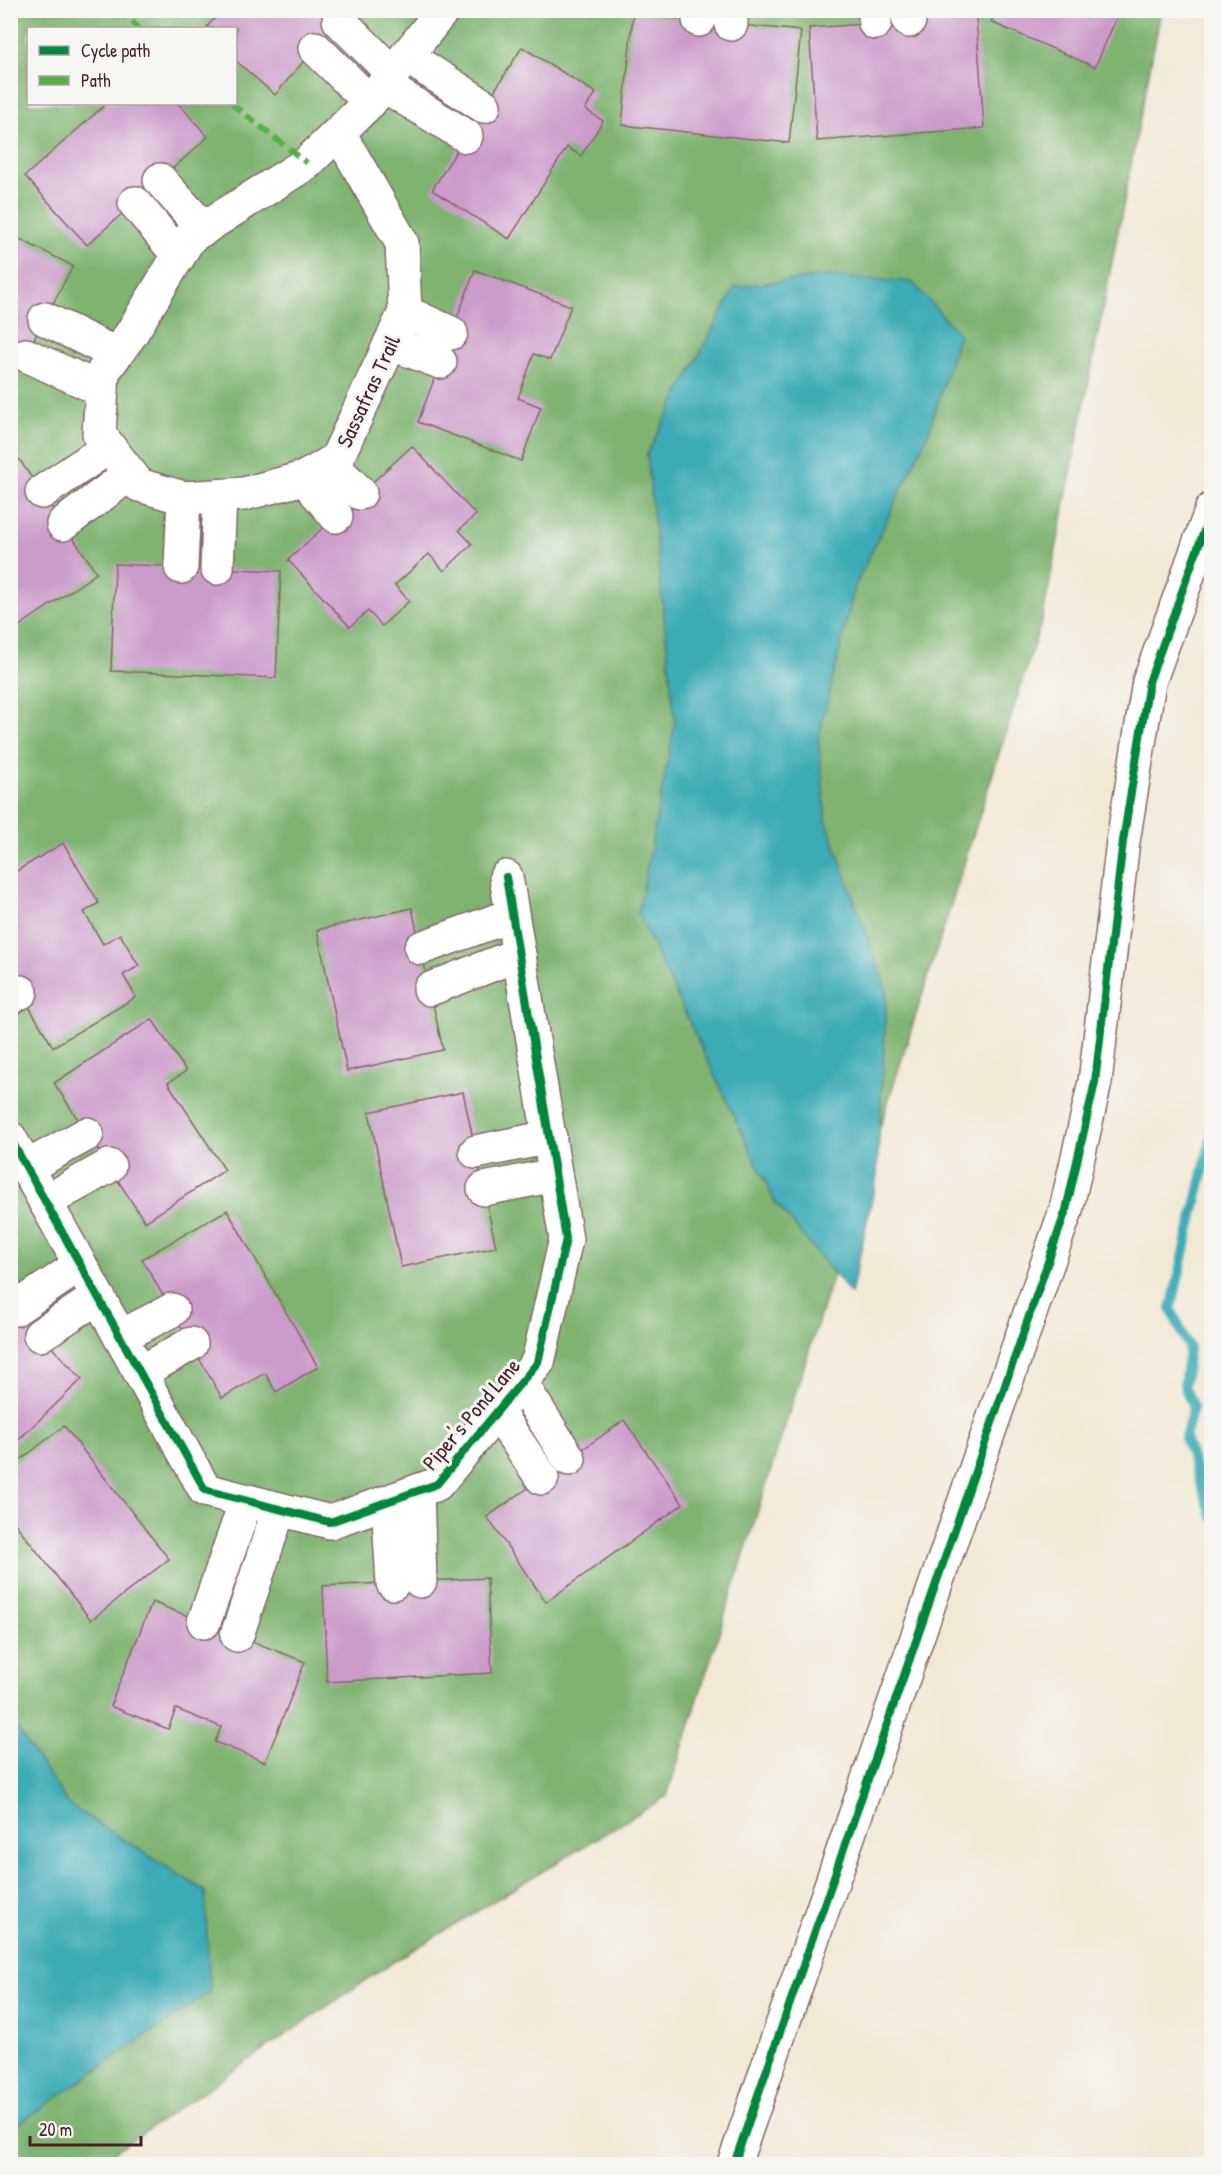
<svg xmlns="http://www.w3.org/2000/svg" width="1222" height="2175" viewBox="0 0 1222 2175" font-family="'Patrick Hand',sans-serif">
<rect width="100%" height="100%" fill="#f6f6f2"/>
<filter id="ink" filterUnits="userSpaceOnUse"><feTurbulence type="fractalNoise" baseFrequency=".0167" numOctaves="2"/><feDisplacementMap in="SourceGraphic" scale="12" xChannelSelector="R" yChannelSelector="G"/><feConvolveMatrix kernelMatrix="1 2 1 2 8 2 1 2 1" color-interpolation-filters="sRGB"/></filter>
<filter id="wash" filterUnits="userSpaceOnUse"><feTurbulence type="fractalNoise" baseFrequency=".008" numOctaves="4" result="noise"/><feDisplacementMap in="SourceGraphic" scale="24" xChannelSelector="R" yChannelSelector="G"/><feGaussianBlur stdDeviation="1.35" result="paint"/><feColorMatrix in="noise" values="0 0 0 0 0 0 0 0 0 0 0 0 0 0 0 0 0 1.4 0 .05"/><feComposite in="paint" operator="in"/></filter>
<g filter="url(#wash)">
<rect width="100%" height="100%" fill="#f2e9d5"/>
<path fill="#7eb370" stroke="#64694e" stroke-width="1.5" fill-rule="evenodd" d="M11 11H1161L1043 616 667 1796 385 1967 97 2164H11ZM28 28H236V104H28Z"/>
<g fill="#3aabb6" stroke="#426570" stroke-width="1.5">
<path d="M826 276 912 282 959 334 928 434 855 586 818 740 826 821 887 991 877 1176 851 1294 775 1202 638 914 675 723 647 454 735 287Z"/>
<path d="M10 1718 69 1805 205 1891 210 1992 11 2129Z"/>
</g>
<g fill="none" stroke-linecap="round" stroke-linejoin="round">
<path stroke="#3aabb6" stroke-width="10" d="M1212 1134 1171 1309 1189 1348 1184 1386 1193 1407 1185 1438 1212 1516"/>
</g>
<g id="blocks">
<g fill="#cb9bca">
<path d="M222 10H347L275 95 236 61V28H206Z"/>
<path d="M996 10H1120L1095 67 991 22Z"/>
<path d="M633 14 801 31 789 143 622 125Z"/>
<path d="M976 16 984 128 817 141 809 28Z"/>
<path d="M522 47 596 93 585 109 603 121 581 156 567 147 509 239 432 190Z"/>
<path d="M106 104H179L208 137 87 245 25 176Z"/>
<path d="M10 234 73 266 10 384Z"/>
<path d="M475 270 571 306 550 360 534 354 518 398 541 407 521 461 418 422Z"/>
<path d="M10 446 97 573 19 626 10 613Z"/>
<path d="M412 446 476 515 459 530 472 544 444 571 429 554 395 585 409 601 382 626 368 611 350 627 288 560Z"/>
<path d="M115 564 281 571 276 678 111 671Z"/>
<path d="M63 843 99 903 84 912 103 944 120 934 139 966 123 975 136 997 53 1047 10 975V875Z"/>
<path d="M412 908 443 1050 347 1071 317 930Z"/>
<path d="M152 1019 186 1071 168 1083 225 1170 145 1222 54 1083Z"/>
<path d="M463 1092 496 1247 401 1267 369 1112Z"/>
<path d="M227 1210 318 1367 276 1392 265 1373 222 1398 142 1259Z"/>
<path d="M10 1304 82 1379 10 1448Z"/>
<path d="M624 1420 683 1504 546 1602 487 1517Z"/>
<path d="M64 1426 169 1559 91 1620 10 1517V1468Z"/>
<path d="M487 1578 492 1673 327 1682 323 1586Z"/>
<path d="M152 1602 305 1662 265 1762 215 1742 221 1727 176 1709 168 1729 110 1706Z"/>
</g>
</g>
</g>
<g filter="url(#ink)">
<use href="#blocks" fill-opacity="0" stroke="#856666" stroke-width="1.5"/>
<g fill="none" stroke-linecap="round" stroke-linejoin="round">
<g stroke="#856666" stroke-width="36">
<g id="minor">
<path d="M874 10 875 23"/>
<path d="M907 10 909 21"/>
<path d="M339 20 393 74"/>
<path d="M699 20V10"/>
<path d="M731 24V10"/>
<path d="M315 48 370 102"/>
<path d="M406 56 484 106"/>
<path d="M383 85 466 136"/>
<path d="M339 133 402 243 405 312 336 460 304 478 244 494 184 498 139 485 99 434 103 372 131 334 190 237 307 163 370 102 443 10"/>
<path d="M160 180 204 229"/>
<path d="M135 203 179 256"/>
<path d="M405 312 451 333"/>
<path d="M45 319 116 354"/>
<path d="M390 343 440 362"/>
<path d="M26 355 102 390"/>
<path d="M330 463 360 493"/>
<path d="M304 478 336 516"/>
<path d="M42 492 109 447"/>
<path d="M63 524 130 474"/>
<path d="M181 567 184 498"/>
<path d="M217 568 220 496"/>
<path d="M421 948 512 915"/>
<path d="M430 989 519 954"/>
<path d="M10 998 21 992"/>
<path d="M10 1138 205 1490 330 1522 437 1484 538 1362 566 1239 506 877"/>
<path d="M476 1152 550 1137"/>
<path d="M27 1167 87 1134"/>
<path d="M484 1189 555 1175"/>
<path d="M45 1202 109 1166"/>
<path d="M15 1309 80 1265"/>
<path d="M40 1335 98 1297"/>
<path d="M120 1337 172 1310"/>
<path d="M140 1373 191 1344"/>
<path d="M521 1383 569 1459"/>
<path d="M497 1412 542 1478"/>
<path d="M417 1492 420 1581"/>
<path d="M388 1502 393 1583"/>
<path d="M204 1622 246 1501"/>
<path d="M237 1635 279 1509"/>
<path d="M734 2164 1066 1210 1095 1082 1123 841 1149 682 1212 509"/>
</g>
</g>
<use href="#minor" stroke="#fff" stroke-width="33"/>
<g stroke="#57b146" stroke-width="6" stroke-dasharray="12 6" stroke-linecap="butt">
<path d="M118 10 139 28"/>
<path d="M232 104 307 163"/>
</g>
<g stroke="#f6f6f2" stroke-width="11">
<g id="cycleway">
<path d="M10 1138 205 1490 330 1522 437 1484 538 1362 566 1239 506 877"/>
<path d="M734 2164 1066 1210 1095 1082 1123 841 1149 682 1212 509"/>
</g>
</g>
<use href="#cycleway" stroke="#00873e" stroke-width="8"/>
</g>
</g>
<g text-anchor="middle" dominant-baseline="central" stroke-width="6" stroke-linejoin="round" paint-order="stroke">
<g font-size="22" fill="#4a1f2b" stroke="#f6f6f2">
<text transform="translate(368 391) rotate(-65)">Sassafras Trail</text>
<text transform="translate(471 1414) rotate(-50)">Piper's Pond Lane</text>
</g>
</g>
<rect width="1222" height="2175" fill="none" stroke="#f6f6f2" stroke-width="36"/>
<rect x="27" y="27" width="210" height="78" fill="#f6f6f2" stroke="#b1a0a2" stroke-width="1.5"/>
<rect x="39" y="46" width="30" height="9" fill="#00873e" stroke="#b1a0a2" stroke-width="1.5"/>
<text x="81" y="57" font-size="18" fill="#4a1f2b">Cycle path</text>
<rect x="39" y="76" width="30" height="9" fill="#57b146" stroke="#b1a0a2" stroke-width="1.5"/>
<text x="81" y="87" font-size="18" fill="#4a1f2b">Path</text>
<path d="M30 2136v9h111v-9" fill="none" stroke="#4a1f2b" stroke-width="3"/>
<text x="39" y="2136" font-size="18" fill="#4a1f2b" stroke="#f6f6f2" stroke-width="4.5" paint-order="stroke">20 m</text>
</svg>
